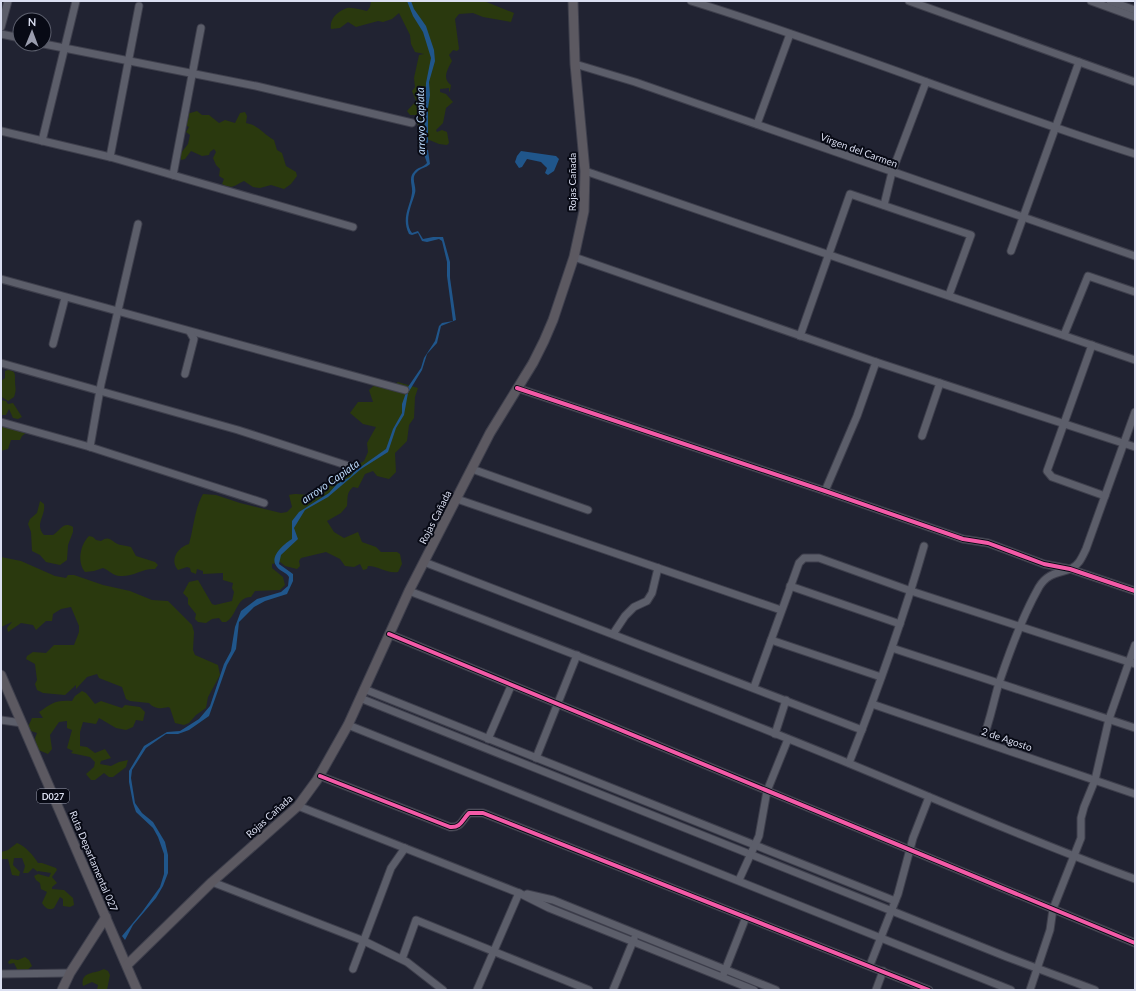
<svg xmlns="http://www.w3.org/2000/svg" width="1136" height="991" viewBox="0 0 1136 991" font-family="Lato,sans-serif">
<rect width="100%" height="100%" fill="#212332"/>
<g fill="#2a390e">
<path d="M371 1H484L514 13 511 22 483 17 473 13 459 14 455 19 459 49 457 51 453 50 449 55 452 61C447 70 442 79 451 85L450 91 449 92V88L440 89V92L446 94 453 102 446 108 443 123 436 130 437 132 442 130 447 132 449 143 447 145 439 144 427 139 428 132 417 124V115H410L407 111 416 101 412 91 415 87 414 78 419 55 424 54 415 52 411 44 410 35 399 13 392 19 383 22 378 21 356 27 348 22 340 28 331 29C329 19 338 11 347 8 353 7 361 10 367 11L370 7Z"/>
<path d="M197 111 202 115H209L219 123 225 120 235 123 240 113 245 112 247 116 246 123C260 126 262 133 274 140L277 150 282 153 286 166 296 172 297 176 291 184 284 189 271 185 260 188 253 187 244 181C235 185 232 190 222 184L224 179 219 176 220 169 216 165 213 158 216 152 214 149 210 152 209 155 202 156 191 151 185 159 181 160V153L188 144 190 135 186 132 189 127 185 125 189 117 187 114Z"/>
<path d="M8 370C16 371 15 374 15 381 15 388 17 389 14 397L8 401 2 397 1 381 5 378V371Z"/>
<path d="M378 382 393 385 398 382 418 388 415 397 414 418 409 425 407 441 395 453 396 472 389 479 377 476 373 471 365 474 358 488 353 487C346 493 348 498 347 506L341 513 327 521 334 532 344 538 358 532 362 542 376 547 381 552H397L400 554 402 564 398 572C387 574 379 566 368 566L367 569 363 570 360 564 354 567 345 566 340 559 326 552 301 558 299 561 300 566 297 569 285 566 280 562 272 564V568L283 577 285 585 280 590 255 591 251 597C236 597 237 616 226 622H222L219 618 212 619 206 623 198 622 195 619 196 614 188 604V598L183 593 189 582 198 580 212 604 215 605 232 601 234 592 232 588 233 583 223 580V573L203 574V571L197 569 196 574 191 572 190 568 187 567 178 570C169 560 178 547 189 544 194 527 194 510 203 494L216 495 240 503 281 513 287 512 292 507 289 495C298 492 311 496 322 497L333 479 364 461 368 452 367 443 376 427 363 424 350 413 358 402H373L369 390Z"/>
<path d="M1 400 6 401 8 404 13 403 22 417 18 419 13 418 9 409 6 415H1Z"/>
<path d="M1 421 26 433 22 436 20 440H11L8 449 1 451Z"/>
<path d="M40 501 44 504C46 516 34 524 44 535H53C61 530 63 521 73 527V532L68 545 67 560 60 565 46 562 40 555 32 551 31 532 28 524 30 519 37 513Z"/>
<path d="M89 536 93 537 96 540 101 541C110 534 112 543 121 545 125 546 128 546 131 547L136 556 155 562 158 565 155 569C143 568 133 577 120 576 113 576 109 570 103 568L94 571 85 572C77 562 80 545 89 536Z"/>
<path d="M1 557 21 561 55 576 66 578 68 575H74L103 585 130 591 152 600 168 601 192 625 194 632 193 650 195 655 218 665 220 675 208 697 206 708 196 715 189 723 184 725 175 723 170 708 168 707C162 709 154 709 149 703L130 701 126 699 122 687 99 678 97 674 87 677 76 689V685L65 695 43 693 37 690 35 684 37 680 35 664 26 659 27 656 33 652 46 653 54 645H74L79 632V626L71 607 61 609 53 614 52 621H46L36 630 33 625 21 623 8 632 7 628 12 622 1 627Z"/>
<path d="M82 691 86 693 95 704 101 701 122 708 125 705 140 707 145 712 143 721 136 720 133 727 126 730 116 728 99 718 96 724 83 722 80 732V746L87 747 95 753 105 749 111 758 101 761 100 764 111 766 119 762 128 760 126 767 113 777H109L104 773 95 780H91L86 774 94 767 95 762 90 757 71 753 73 751 67 748 72 730 67 728V721L59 722 50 735 52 749 48 754 36 749 35 738 37 733 31 731 28 727 32 718H43L39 712C53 703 54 700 72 701L75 696Z"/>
<path d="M17 843C24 845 34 856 38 863H42L56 868 57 870 52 877 57 883 52 887V889L64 890 73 898 74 905 70 907 63 906V899L60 897 54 908C49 911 45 908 42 903L47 892 41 889 40 883 36 880 34 876 38 874 49 877 51 873 38 871V872L33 868 28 873H23L25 866 22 858H14L13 865 20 872 19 876 12 875 8 859H1V852L8 850Z"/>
<path d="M25 957 29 960 32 966 25 972 18 971 14 963 9 964 8 962 11 959 18 960Z"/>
<path d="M104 969 108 971 110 975 107 990H97L98 985 92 982 83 986C80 971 95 974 104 969Z"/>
</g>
<g fill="#20568b">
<path d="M407 1H411L414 9 426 26 434 50 435 61 429 82 430 95 428 108V143L424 141 426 83 431 58 423 32 413 16Z"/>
<path d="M422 148 428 150 430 164C426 168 420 168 417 172 410 178 417 186 415 193 412 205 403 221 412 233L418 231 423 239 433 237H443L450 262V278L456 320 441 326 437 343 427 354 422 370 408 393 404 415 396 428 388 452 361 469 328 497 305 510 294 528 298 539 281 555 279 564 293 574V581L287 594 265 601 254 607 239 622 236 649 227 665 209 716 189 730 178 734H166L146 748 132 770 131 778 135 803 142 813 153 822 165 842 168 855V873L163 886 156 898 133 925 125 940 122 936 142 912 160 887 164 874V854L158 837 153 828 136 812 133 803 129 782V771L144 746 167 732 180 731 199 719 210 706 224 664 231 651 235 627 241 611 257 599 281 592 288 586 289 577C286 572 281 572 277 567 268 557 285 543 292 539V521L299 512 329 493 337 484 350 477 355 471 386 449 393 429 402 413V404L408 387 421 368 424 358 435 341 439 326 442 323 453 321 447 276V262L442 241 439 239 427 242 422 241 418 233 412 235 409 234C401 218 410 207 412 193 413 186 408 178 414 172 417 167 423 168 427 163Z"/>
<path d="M521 151 556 156 559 159 554 171 548 175 545 173 547 168 541 162 527 159 522 167 519 168 515 162 517 156Z"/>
</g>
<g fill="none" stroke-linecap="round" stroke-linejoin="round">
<path stroke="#20568b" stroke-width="1.5" d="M426 151V140"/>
<g stroke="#3e3f4c" stroke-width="9">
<g id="minor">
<path d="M691 1C841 47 986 107 1135 154"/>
<path d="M909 1 1135 82"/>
<path d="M1091 1 1135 17"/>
<path d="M1110 1 1135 10"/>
<path d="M1 27 8 1"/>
<path d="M1 34 20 38"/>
<path d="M44 44 256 86 412 123"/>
<path d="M575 64 635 82 1135 256"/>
<path d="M757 124 790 34"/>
<path d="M1 131 110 157 353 227"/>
<path d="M42 141 76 1"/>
<path d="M110 157 139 6"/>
<path d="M585 171 1135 360"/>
<path d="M173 175 201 28"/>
<path d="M884 205 892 172 926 82"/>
<path d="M1011 251 1079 62"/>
<path d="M574 257 876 362 1135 447"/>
<path d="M1 279 405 390"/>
<path d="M1064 335 1088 276 1135 292"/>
<path d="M800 336 850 194 971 235 949 295"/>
<path d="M53 344 65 298"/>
<path d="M1092 345 1047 471 1052 477 1105 496"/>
<path d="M1 363 238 430 352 467"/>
<path d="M185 374 194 339 190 332"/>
<path d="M517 388 825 491 963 539 988 543 1044 564 1070 569 1135 591"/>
<path d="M1 422 90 447 264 503"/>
<path d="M922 436 940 383"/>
<path d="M90 447 101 384 138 224"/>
<path d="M472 469 588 510"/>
<path d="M825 491 857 416 876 362"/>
<path d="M457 499 781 610"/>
<path d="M424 562 862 730"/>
<path d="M790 586 900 624"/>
<path d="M409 591C556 647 702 703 848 763 943 802 1038 844 1135 879"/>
<path d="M389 634 1135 943"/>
<path d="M613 634 625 616 634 607 647 601 652 593 658 568"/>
<path d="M771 640 881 677"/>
<path d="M892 648 1135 728"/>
<path d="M754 687 799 563 804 558H819L911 591 1135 664"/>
<path d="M364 689 895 901"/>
<path d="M360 698 1007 957 1095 990"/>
<path d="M872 704 1135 794"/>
<path d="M1 720 22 723"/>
<path d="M348 725 1011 990"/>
<path d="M775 734 786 700"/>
<path d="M488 739 511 686"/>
<path d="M982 741C990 722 993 703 999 683 1010 650 1022 617 1039 587 1051 567 1069 576 1079 562 1082 558 1084 553 1086 549L1135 412"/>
<path d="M536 758 577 655"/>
<path d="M849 763C877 692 903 620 924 546"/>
<path d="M320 776 450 827C461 828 462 820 469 813H483L929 990"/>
<path d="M298 806 519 893 549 908 754 990"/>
<path d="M739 880 759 836 767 791 788 739"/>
<path d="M212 882 364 941 407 962 443 990"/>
<path d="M527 894 553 900 776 990"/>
<path d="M402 959 416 920 589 990"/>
<path d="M870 965 898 894 913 838 929 797"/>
<path d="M353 969 391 868 405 848"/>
<path d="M724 973 746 917"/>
<path d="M1 974 70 973"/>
<path d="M477 990 519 893"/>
<path d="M613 990 634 939"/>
<path d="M876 990 883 971"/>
<path d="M1030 990 1050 930 1053 909 1081 838V818L1084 807 1095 780 1109 719 1135 645"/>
</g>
</g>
<g stroke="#3e3f4c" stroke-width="11">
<g id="major">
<path d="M1 675 137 990"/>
<path d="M127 965 212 882 298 806 317 780 348 725 409 591 490 433 533 363 544 341 553 320 574 257 584 211 585 171 575 64 573 1"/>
<path d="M62 990 70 973 106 917"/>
</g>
</g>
<use href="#minor" stroke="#5c5e6a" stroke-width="7"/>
<use href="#major" stroke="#5c5961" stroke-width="9"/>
<g stroke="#080a15" stroke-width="6">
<g id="cycleway">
<path d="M517 388 825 491 963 539 988 543 1044 564 1070 569 1135 591"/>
<path d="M389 634 1135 943"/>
<path d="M320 776 450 827C461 828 462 820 469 813H483L929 990"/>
</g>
</g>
<use href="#cycleway" stroke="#f35aa7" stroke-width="4"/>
</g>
<g text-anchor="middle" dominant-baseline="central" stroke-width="4" stroke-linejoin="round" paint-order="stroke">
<rect fill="#080a15" stroke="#9c9faf" stroke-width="1" x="37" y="789" width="32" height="14" rx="3"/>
<g font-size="9" font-weight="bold" fill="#dbdff1">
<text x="53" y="796">D027</text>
</g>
<g font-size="10" fill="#dbdff1" stroke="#080a15">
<text transform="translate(859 150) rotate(20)">Virgen del Carmen</text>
<text transform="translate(572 182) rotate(-90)">Rojas Cañada</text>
<text transform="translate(435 517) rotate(-63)">Rojas Cañada</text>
<text transform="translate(1007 739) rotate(19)">2 de Agosto</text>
<text transform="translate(269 816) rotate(-42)">Rojas Cañada</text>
<text transform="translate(94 861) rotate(67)">Ruta Departamental 027</text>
</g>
<g font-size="11" font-style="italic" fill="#bbd9fa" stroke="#080a15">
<text transform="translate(420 121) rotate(-91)">arroyo Capiata</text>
<text transform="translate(330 481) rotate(-35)">arroyo Capiata</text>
</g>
</g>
<rect width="1136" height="991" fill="none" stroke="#dbdff1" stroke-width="4"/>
<g transform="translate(32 32) rotate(1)"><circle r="19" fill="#080a15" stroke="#5c5f6d"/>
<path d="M0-3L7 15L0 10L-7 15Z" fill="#9a9dae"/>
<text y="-6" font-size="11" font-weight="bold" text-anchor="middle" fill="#dbdff1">N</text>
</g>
</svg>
